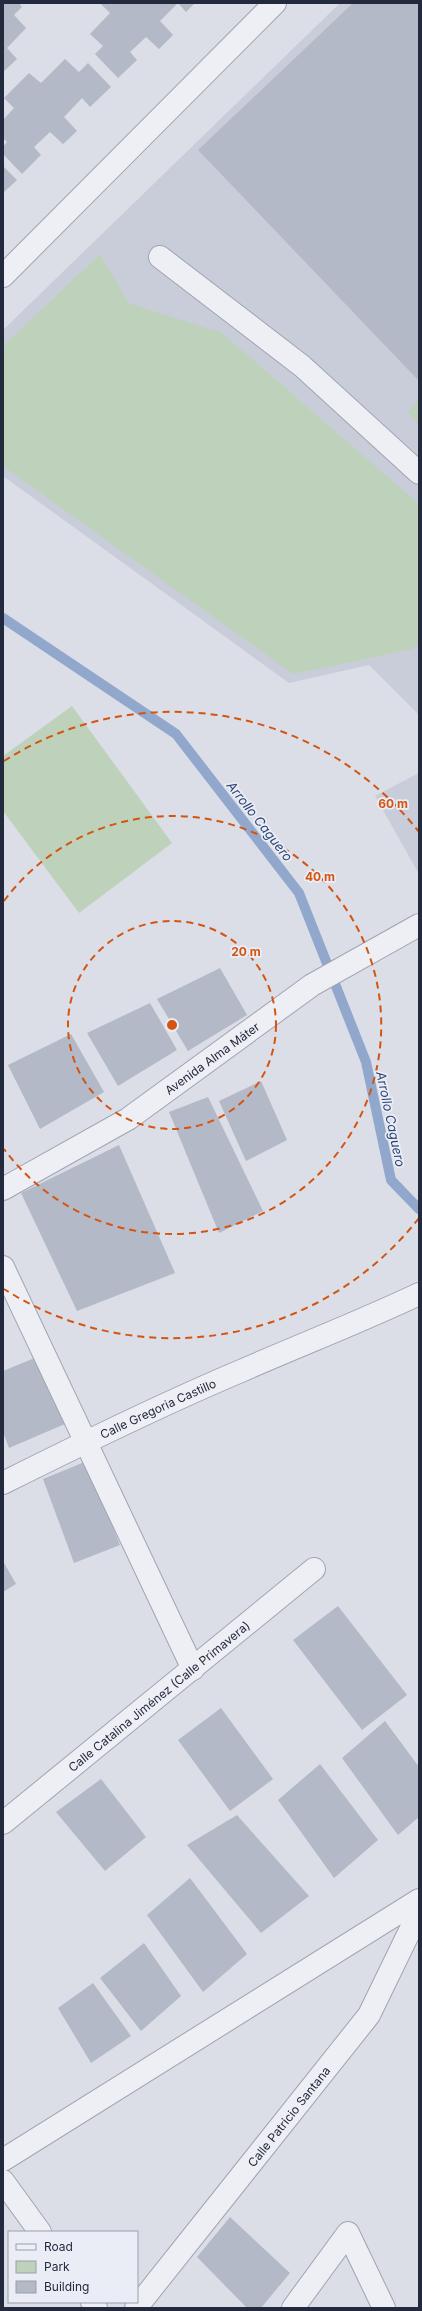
<svg xmlns="http://www.w3.org/2000/svg" width="422" height="2311" viewBox="0 0 422 2311" font-family="Inter,sans-serif">
<rect width="100%" height="100%" fill="#dbdee7"/>
<g fill="#c8cdd9">
<path d="M340 3H419V715L369 665 289 683 3 476V330Z"/>
<path d="M419 773V874L375 796Z"/>
</g>
<g fill="#bed2bb">
<path d="M100 254 129 303 222 333 419 504V644L413 649 293 674 3 466V346Z"/>
<path d="M419 399V424L407 413Z"/>
<path d="M72 706 172 843 79 913 3 811V756Z"/>
</g>
<g fill="none" stroke-linecap="round" stroke-linejoin="round">
<path stroke="#91a7cb" stroke-width="10" d="M3 618 176 734 299 893 366 1062 391 1180 419 1209"/>
</g>
<g fill="#b4b9c7">
<path d="M3 3H19L22 7 14 15 26 28 7 48 17 59 3 72Z"/>
<path d="M100 3H178L160 21 173 35 159 49 146 37 130 52 137 60 118 78 95 54 103 46 90 34 110 13Z"/>
<path d="M178 3H195L186 12Z"/>
<path d="M353 3H419V381L198 150Z"/>
<path d="M65 59 79 72 88 63 111 87 90 107 82 98 64 117 77 131 63 144 50 132 34 147 41 155 22 174 3 154V147L7 142 3 138V120L14 108 4 98 29 73 41 83Z"/>
<path d="M3 166 17 180 3 193Z"/>
<path d="M220 968 247 1015 188 1051 157 999Z"/>
<path d="M150 1003 177 1050 118 1086 87 1033Z"/>
<path d="M71 1034 104 1092 40 1129 8 1065Z"/>
<path d="M261 1081 287 1140 246 1161 219 1101Z"/>
<path d="M208 1097 263 1211 219 1233 169 1112Z"/>
<path d="M119 1145 175 1273 77 1311 21 1193Z"/>
<path d="M37 1357 65 1424 9 1448 3 1432V1371Z"/>
<path d="M87 1461 120 1545 74 1563 43 1479Z"/>
<path d="M3 1561 16 1584 3 1592Z"/>
<path d="M338 1606 407 1695 362 1730 293 1640Z"/>
<path d="M221 1708 273 1779 230 1811 178 1740Z"/>
<path d="M385 1721 419 1767V1817L398 1835 342 1758Z"/>
<path d="M320 1764 378 1840 334 1878 278 1800Z"/>
<path d="M101 1779 146 1837 105 1871 56 1812Z"/>
<path d="M237 1815 309 1896 261 1933 187 1845Z"/>
<path d="M190 1878 247 1954 203 1992 147 1915Z"/>
<path d="M144 1943 181 1996 141 2031 100 1978Z"/>
<path d="M93 1983 131 2036 91 2063 58 2008Z"/>
<path d="M230 2217 290 2273 261 2308H247L197 2257Z"/>
</g>
<g fill="none" stroke-linecap="round" stroke-linejoin="round">
<g stroke="#a0a4b1" stroke-width="24">
<g id="minor">
<path d="M160 257 302 366 419 473"/>
<path d="M3 276 275 3"/>
<path id="s1" d="M3 1189 128 1119 312 985 419 925"/>
<path d="M3 1267 193 1669"/>
<path id="s2" d="M3 1483C81 1444 160 1405 241 1371 300 1345 360 1322 419 1294"/>
<path id="s3" d="M3 1823 314 1569"/>
<path d="M3 2160 419 1900"/>
<path d="M3 2181 40 2232"/>
<path d="M92 2302 96 2308"/>
<path id="s4" d="M136 2308 369 2015 419 1912"/>
<path d="M293 2308 348 2233 384 2308"/>
</g>
</g>
<use href="#minor" stroke="#eeeff5" stroke-width="22"/>
</g>
<g fill="none" stroke="#d45411" stroke-width="2" stroke-dasharray="7 5">
<circle cx="172" cy="1025" r="104"/>
<path d="M4 901A209 209 0 1 1 4 1149"/>
<path d="M419 1218A313 313 0 0 1 4 1289M4 761A313 313 0 0 1 419 832"/>
</g>
<g text-anchor="middle" dominant-baseline="central" stroke-width="3.5" stroke-linejoin="round" paint-order="stroke">
<g font-size="12" fill="#242a3e" stroke="#eaedf5">
<text stroke="none"><textPath href="#s1" startOffset="247">Avenida Alma Máter</textPath></text>
<text stroke="none"><textPath href="#s2" startOffset="172">Calle Gregoria Castillo</textPath></text>
<text stroke="none"><textPath href="#s3" startOffset="201">Calle Catalina Jiménez (Calle Primavera)</textPath></text>
<text stroke="none"><textPath href="#s4" startOffset="245">Calle Patricio Santana</textPath></text>
</g>
<g font-size="13" font-style="italic" fill="#2a4375" stroke="#eaedf5">
<text transform="translate(260 821) rotate(52)">Arrollo Caguero</text>
<text transform="translate(391 1119) rotate(78)">Arrollo Caguero</text>
</g>
</g>
<circle cx="172" cy="1025" r="6" fill="#d45411" stroke="#eaedf5" stroke-width="2"/>
<g font-size="12" text-anchor="middle" font-weight="bold" fill="#d45411" stroke="#eaedf5" stroke-width="3.5" stroke-linejoin="round" paint-order="stroke">
<text x="393" y="808">60 m</text>
<text x="320" y="881">40 m</text>
<text x="246" y="956">20 m</text>
</g>
<rect width="422" height="2311" fill="none" stroke="#242a3e" stroke-width="8"/>
<rect x="8" y="2231" width="130" height="72" fill="#eaedf5" stroke="#9b9fac"/>
<rect x="16" y="2244" width="20" height="6" fill="#eeeff5" stroke="#9b9fac"/>
<text x="44" y="2251" font-size="12" fill="#242a3e">Road</text>
<rect x="16" y="2261" width="20" height="12" fill="#bed2bb" stroke="#9b9fac"/>
<text x="44" y="2271" font-size="12" fill="#242a3e">Park</text>
<rect x="16" y="2281" width="20" height="12" fill="#b4b9c7" stroke="#9b9fac"/>
<text x="44" y="2291" font-size="12" fill="#242a3e">Building</text>
</svg>
